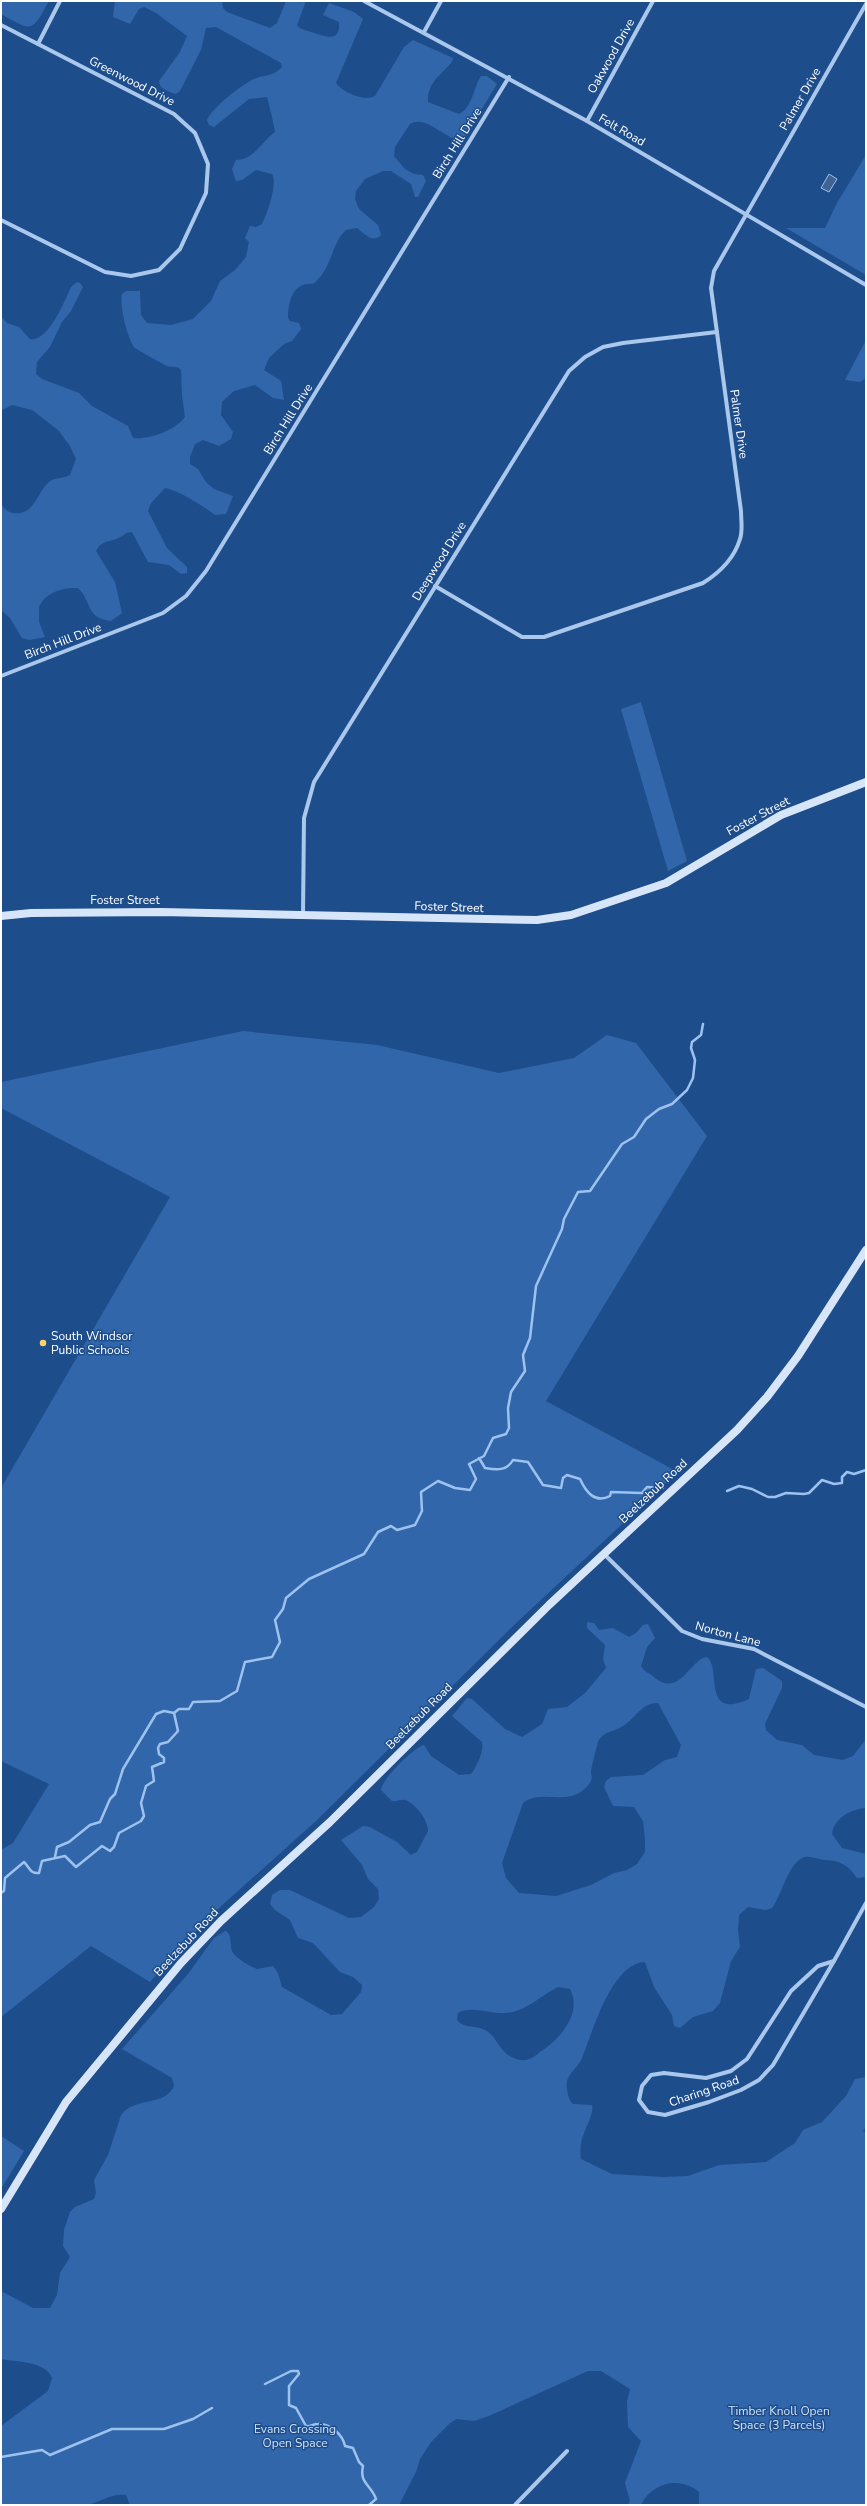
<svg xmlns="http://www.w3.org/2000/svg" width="867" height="2506" viewBox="0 0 867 2506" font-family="'Nunito Sans',sans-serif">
<rect width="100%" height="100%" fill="#1e4d8c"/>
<g fill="#3166aa" fill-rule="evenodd">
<path d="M1 1H49C31 34 32 31 1 14Z"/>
<path d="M115 1H222L223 8 227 12 270 28 277 23 286 1H306L297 25C301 30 306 30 311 32 324 36 341 44 339 22L323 15 329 3 354 12 363 19 336 83C342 92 364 102 375 96L404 47 413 40 453 58C452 69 426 78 428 102L459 114C472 109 474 86 481 76H487L497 84 463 140C445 141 427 114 410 124L395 147 394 156 405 169 414 174 423 175 426 181 418 197H415L411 184 391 171H383L365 179 356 191 355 199 359 209 378 225 381 235C372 244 364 233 357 228L346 230C330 245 333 268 313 284 293 282 288 302 288 318L290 321 299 323 301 329 292 341 284 344 269 358 264 370 281 381 284 400 273 398 255 385 234 391 226 398 222 402 221 415 233 432 231 439 219 446 203 440 195 444 190 457V464L198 469 206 482 214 489 233 496 226 514 215 515C205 507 178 490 165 488L151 503 148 511 167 548 187 567V573L181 574 169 565 148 562 132 532C126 532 125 535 120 537 110 543 102 539 96 551L115 582 122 613 111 621C85 618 92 601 78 588 63 587 46 592 39 607V622L45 637 30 640 22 638 10 618 1 610V503C4 509 7 512 13 513 35 516 36 493 49 482 54 477 63 479 70 475L76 459 70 446 58 430 32 410 12 405 1 411V316L7 323 19 327 30 339C48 343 65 300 71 287L77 282 80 283 83 287 71 311 62 322 50 347 37 362 36 374 42 379 79 393 92 406 128 426 133 438C149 440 176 430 185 417L182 396 181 370C177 365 173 368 167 366 163 364 139 351 135 348 128 341 119 305 122 294L126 291H140L141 315 147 323 171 325 193 319 211 301 220 281 235 270 246 257 249 242 245 238 250 226 256 227 262 224C267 214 278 183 272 174L256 170 242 180 236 181 232 169 236 160C254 160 261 142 275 132 275 129 268 100 267 97L249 99 214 127 209 125 207 120C212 108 241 85 254 79 265 74 271 78 282 67L281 63 216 27 206 28 201 50 180 91 176 94C169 92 159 89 159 81L180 52 187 36 156 13 144 7 139 9 130 24 113 17Z"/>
<path d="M866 155V275L786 228H825L837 203Z"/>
<path d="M866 340V378L860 382 845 380Z"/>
<path d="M641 702 687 861 668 871 621 709Z"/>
<path d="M243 1031 377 1045 499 1073 574 1058 607 1035 636 1043 707 1136 546 1401 678 1472 514 1625 316 1821 209 1917 150 1982 91 1946 1 2017V1850L13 1843 49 1784 1 1761V1488L170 1197 1 1108V1082Z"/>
<path d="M587 1622 594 1623 599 1630 613 1628 629 1637 636 1633 643 1625 648 1624 655 1638 647 1647 641 1666C645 1673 650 1673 655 1678 680 1698 691 1658 707 1657 722 1668 701 1721 749 1699L756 1669 763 1668 782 1681V1688L765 1724 766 1730 777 1740 802 1745 814 1755 843 1760 853 1756 866 1739V1808C851 1809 834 1818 832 1834L842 1848 866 1854V1877L857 1878C848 1865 840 1860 824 1860 817 1859 811 1856 805 1857 789 1860 781 1897 772 1908L766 1910 748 1907 739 1915 738 1930 740 1947 731 1961 720 2003 713 2011 693 2017 680 2028 674 2026 672 2015 654 1987 645 1962C611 1963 592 2034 582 2058 579 2066 569 2073 567 2081 566 2089 568 2099 573 2104L592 2105C595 2119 577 2134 581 2159L612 2174 663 2177 688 2176 719 2165 766 2162 795 2143 803 2130 822 2122 846 2096 855 2079 866 2077V2127L863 2131 866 2133V2505H699V2492C680 2476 652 2482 641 2505H628L630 2501 625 2483 641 2441 628 2427 627 2401 630 2389 601 2371H588L489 2416 474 2421 457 2419 450 2423 431 2442 420 2459 416 2472 399 2505H130L126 2495C111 2493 101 2502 87 2505H1V2426L48 2391 52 2378C46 2361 16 2362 1 2359V2291L33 2308H50L57 2295 60 2273 70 2257 63 2246 64 2230 70 2212 75 2207 94 2199 96 2193 94 2180 108 2155 121 2115C135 2096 167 2107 174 2085L172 2078 122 2049 188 1974 214 1938 225 1931C233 1933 229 1947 233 1953 239 1960 249 1966 257 1969L273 1966 278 1973 282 1987 331 2015 342 2014 361 1992 362 1985 353 1977 340 1972 313 1943 298 1938 290 1920 275 1910 270 1904 272 1895 280 1890H290L349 1918 361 1917 374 1907 379 1899 378 1889 368 1879 362 1865 341 1840 363 1826 370 1827 397 1842 411 1855 417 1852 428 1831C428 1820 415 1803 405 1800 400 1799 396 1802 392 1801L381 1790C382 1779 414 1747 424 1745L431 1756 459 1775 471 1774C477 1766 484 1751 482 1742L452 1716 467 1698 472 1699 505 1729 522 1737 542 1724 548 1709 567 1707 585 1693 606 1668 603 1659 605 1645 587 1628ZM658 1703 681 1745 677 1757 665 1760 643 1775 611 1777 606 1781 604 1787 613 1806 634 1807 643 1821 645 1839V1852L637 1864 627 1870 614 1873 591 1885 556 1896 519 1893 506 1878 502 1863 523 1803C543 1787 570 1810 590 1783 593 1778 591 1776 591 1772 591 1769 597 1745 598 1742 603 1731 614 1732 623 1726 635 1719 642 1702 658 1703ZM558 1987 570 1989C583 2014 559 2040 540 2052 534 2057 529 2061 521 2060 498 2056 500 2038 485 2030 476 2025 464 2029 457 2020L458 2013C469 2005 492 2014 505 2013 526 2012 540 1996 558 1987Z"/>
<path d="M1 2136 24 2151 1 2189Z"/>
</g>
<path fill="#416391" stroke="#9ec2ee" d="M829 174 837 179 829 192 821 188Z"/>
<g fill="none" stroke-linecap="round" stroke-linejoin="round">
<g stroke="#9ec2ee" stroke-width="2.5">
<path d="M479 1458 485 1468C497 1470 507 1471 513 1460L528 1462 543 1485 561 1488 563 1478 567 1475 580 1479C586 1492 595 1504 610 1496L611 1492 642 1493 647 1487 663 1488"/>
<path d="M727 1491 739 1486 752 1489 768 1497H775L786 1493 804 1494 809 1493 822 1480 834 1484 842 1483V1477L847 1472 854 1474 866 1470"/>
<path d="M174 1713 179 1709H189L193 1702 220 1701 237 1691 245 1662 272 1657 280 1642 275 1620 283 1609 286 1598 309 1579 364 1554 378 1532 391 1526 397 1530 415 1525 422 1511 421 1492 438 1481 455 1488 470 1490 476 1479 469 1464 484 1456 493 1438 506 1434 509 1428 508 1408 511 1392 525 1371 523 1355 530 1338 536 1286 562 1229 564 1219 578 1192 590 1191 622 1144 634 1137 646 1119 659 1109 672 1104 687 1090 693 1078 695 1060 691 1048 692 1042 701 1035 703 1024"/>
<path d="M55 1857 57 1847 69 1842 90 1825 100 1822 110 1799 115 1794 123 1769 156 1714 164 1711 174 1713"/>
<path d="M1 1893 4 1891 5 1878 24 1862C30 1868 30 1874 39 1873L42 1861 65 1856 76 1867 102 1846 110 1851 114 1847 119 1833 141 1821 144 1816 141 1803 146 1786 154 1781 152 1767 164 1762V1758L159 1754 158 1748 160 1744 168 1742 178 1731 174 1713"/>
<path d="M265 2384 291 2371H298L299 2374 289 2386V2405L296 2408 306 2426C310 2427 313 2424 318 2424 330 2423 343 2435 345 2446L353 2448 359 2462 363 2466C359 2484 371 2484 376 2499L369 2505"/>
<path d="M1 2457 42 2450 50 2455 112 2429H164L193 2419 212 2408"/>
</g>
<g stroke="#aac7ec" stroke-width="4">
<path d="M364 1 587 121 866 285"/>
<path d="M1 25 174 114 195 133 208 164 206 193 180 249 159 270 131 276 105 272 1 220"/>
<path d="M424 32 441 1"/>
<path d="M38 44 60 1"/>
<path d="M587 121 653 1"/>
<path d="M435 586 522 637H544L703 583C719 573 734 559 740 539 743 531 741 520 741 511L711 288 714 271 866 4"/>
<path d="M1 676 163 613 186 596 206 571 509 77"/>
<path d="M303 915 304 818 314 782 569 371 585 357 603 347 623 343 717 332"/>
<path d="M604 1554 682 1631 702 1639 754 1649 866 1707"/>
<path d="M834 1961 773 2065 759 2080 741 2090 709 2102 665 2115 648 2112 639 2100 642 2086 651 2075 664 2073 706 2078 731 2071 747 2059 791 1991 818 1966Z"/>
<path d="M834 1961 866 1903"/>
<path d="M515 2505 567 2451"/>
</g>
<g stroke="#d7e5f9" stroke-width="8">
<path d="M1 916 31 913 161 912 537 920 571 915 666 883 781 815 866 782"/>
<path d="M1 2209 66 2102 181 1963 221 1921 330 1822 549 1605 737 1430 767 1397 798 1356 866 1250"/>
</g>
</g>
<circle fill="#fbd369" stroke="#1e4d8c" stroke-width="1.5" cx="43" cy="1343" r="4"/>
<g text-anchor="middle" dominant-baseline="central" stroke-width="3" stroke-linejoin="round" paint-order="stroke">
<g font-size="12" fill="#fff" stroke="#1e4d8c">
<text transform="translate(611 56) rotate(-61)">Oakwood Drive</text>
<text transform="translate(132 81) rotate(27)">Greenwood Drive</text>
<text transform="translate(800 99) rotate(-60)">Palmer Drive</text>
<text transform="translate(622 130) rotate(30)">Felt Road</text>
<text transform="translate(457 143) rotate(-58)">Birch Hill Drive</text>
<text transform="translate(288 419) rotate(-58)">Birch Hill Drive</text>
<text transform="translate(739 424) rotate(82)">Palmer Drive</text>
<text transform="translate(439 561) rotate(-58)">Deepwood Drive</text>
<text transform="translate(63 641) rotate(-21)">Birch Hill Drive</text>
<text transform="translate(758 816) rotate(-28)">Foster Street</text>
<text x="125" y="900">Foster Street</text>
<text transform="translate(449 907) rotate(2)">Foster Street</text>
<text transform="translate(653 1491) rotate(-43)">Beelzebub Road</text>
<text transform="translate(728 1634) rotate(15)">Norton Lane</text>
<text transform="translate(419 1716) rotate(-45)">Beelzebub Road</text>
<text transform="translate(186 1942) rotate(-47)">Beelzebub Road</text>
<text transform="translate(704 2091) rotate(-19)">Charing Road</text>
</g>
<g font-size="12" fill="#fff" stroke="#1e4d8c" text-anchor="start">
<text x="51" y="1336">South Windsor<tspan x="51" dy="14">Public Schools</tspan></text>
</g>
<g font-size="12" fill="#d0e2f9" stroke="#1e4d8c">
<text x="779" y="2411">Timber Knoll Open<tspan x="779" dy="14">Space (3 Parcels)</tspan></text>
<text x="295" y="2429">Evans Crossing<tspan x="295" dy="14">Open Space</tspan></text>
</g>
</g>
<rect width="867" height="2506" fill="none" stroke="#ffffff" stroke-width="4"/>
</svg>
